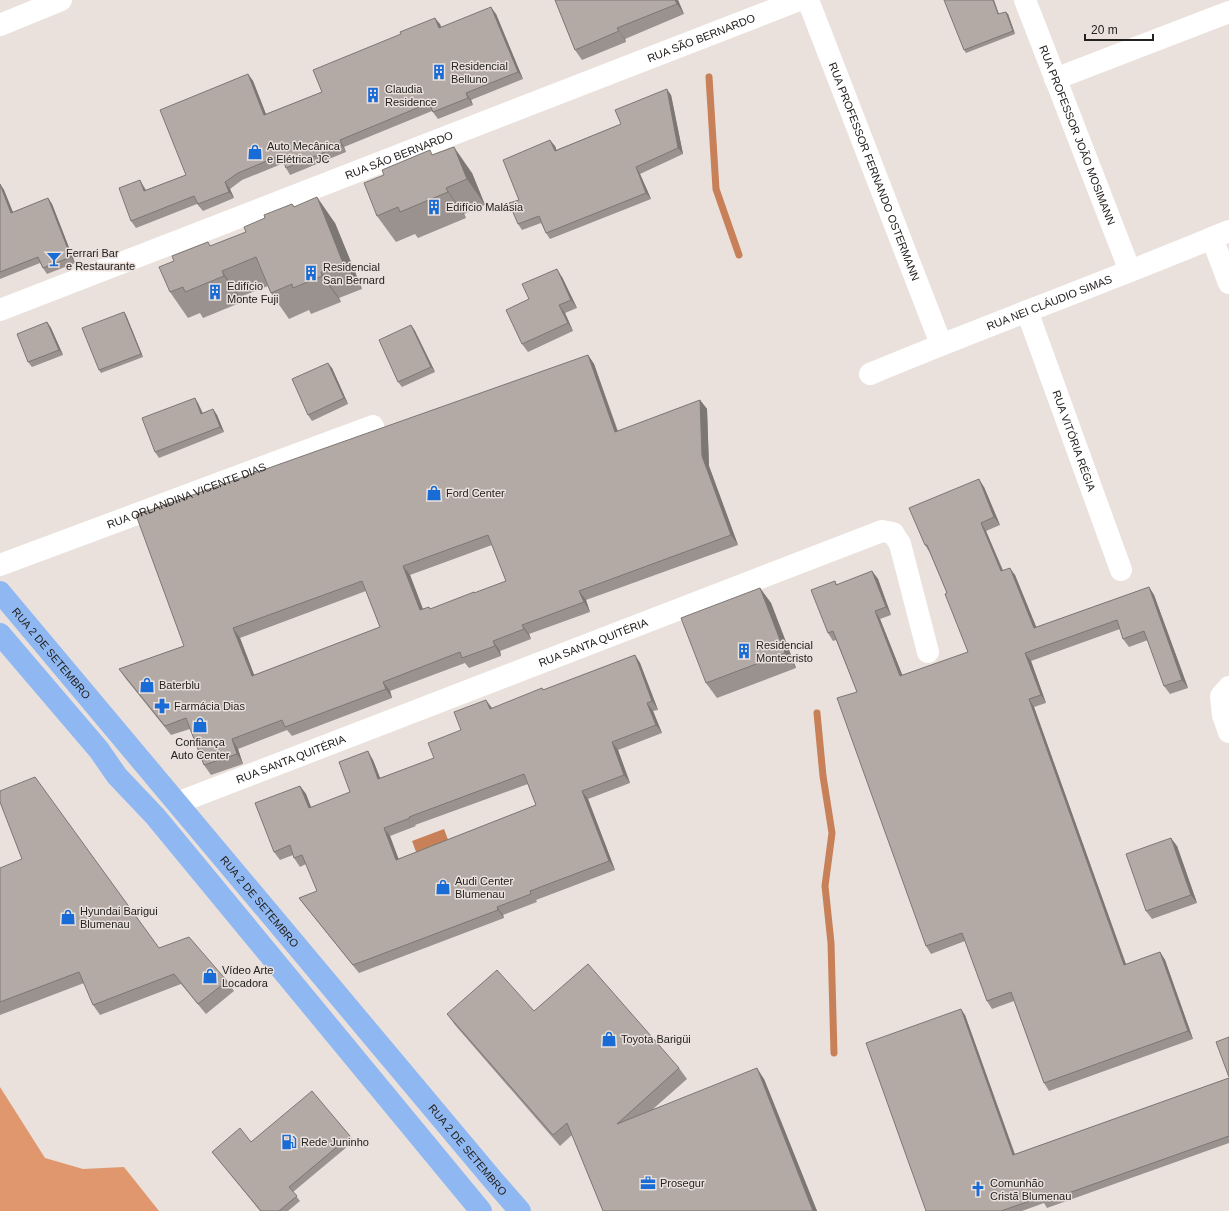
<svg xmlns="http://www.w3.org/2000/svg" width="1229" height="1211" viewBox="0 0 1229 1211" font-family="Arial,sans-serif">
<rect width="100%" height="100%" fill="#eae1dc"/>
<path fill="#e0976e" d="M0 1087 45 1158 83 1169 124 1167 159 1211H0Z"/>
<path fill="#c78058" d="M444 829 450 845 418 857 412 841Z"/>
<g fill="none" stroke-linecap="round" stroke-linejoin="round">
<g stroke="#c78058" stroke-width="7">
<path d="M709 77 716 189 739 255"/>
<path d="M817 713 823 776 832 833 825 886 831 943 834 1053"/>
</g>
<g stroke="#fff" stroke-width="22">
<path id="s1" d="M808 0 941 344"/>
<path id="s2" d="M1025 0 1130 271"/>
<path d="M1055 79 1229 12"/>
<path d="M1212 238 1229 283"/>
<path id="s3" d="M0 310 799 0"/>
<path id="s4" d="M1027 311 1121 570"/>
<path id="s5" d="M870 374C989 324 1110 281 1229 231"/>
<path id="s6" d="M0 565 373 426"/>
<path d="M1229 687 1221 696 1223 715 1229 732"/>
<path id="s7" d="M177 803 882 531 893 533 900 544 928 652"/>
</g>
<path stroke="#fff" stroke-width="22" d="M0 25 61 0"/>
<g stroke="#8fb8f2" stroke-width="22">
<path id="s8" d="M0 592 493 1180 520 1211"/>
<path d="M0 634 99 750 117 776 155 816 481 1211"/>
</g>
</g>
<g fill="#9a928f" fill-rule="evenodd">
<path d="M555 0H678L684 14 625 39 626 42 582 60 575 50Z"/>
<path d="M496 14 523 79 471 100 473 105 438 119 432 111 344 147 346 152 290 175 286 168 284 163 242 180 230 189 234 198 203 211 197 204 136 228 131 221 144 187 146 190 186 175 248 74 253 81 266 114 322 92 440 24 441 27Z"/>
<path d="M999 14H1008L1015 34 966 53 964 50Z"/>
<path d="M671 95 683 154 640 174 651 199 550 239 546 233 541 223 522 230 518 224 519 200 555 146 556 150 621 124Z"/>
<path d="M433 155 472 173 485 205 464 214 466 218 418 238 415 234 396 242 377 216Z"/>
<path d="M0 184 4 190 13 212 48 198 52 204 75 263 47 274 43 268 40 263 0 279Z"/>
<path d="M292 204 295 207 335 223 362 289 339 298 341 302 311 314 309 310 289 319 271 293 268 286 240 297 242 302 203 318 200 313 188 318 170 292 211 246 246 232 265 218Z"/>
<path d="M562 277 577 308 565 313 573 331 528 352 522 344 529 299Z"/>
<path d="M124 312 126 315 143 357 101 373 99 370Z"/>
<path d="M47 322 51 328 63 355 32 367 28 362Z"/>
<path d="M411 325 415 331 435 372 402 387 398 382Z"/>
<path d="M588 355 594 364 618 431 700 400 707 409 709 466 738 545 586 600 590 612 529 634 531 639 500 651 501 656 469 668 465 663 390 691 392 698 292 736 287 730 238 749 243 764 211 775 204 765 190 729 171 735 126 679 119 669 184 646ZM492 545 506 581 475 593 430 609 429 607 423 609 410 575ZM366 591 380 627 254 675 240 638Z"/>
<path d="M332 368 348 404 312 421 308 415Z"/>
<path d="M198 403 203 413 213 409 217 415 224 432 159 458 155 452Z"/>
<path d="M984 487 1000 525 986 531 1003 570 1015 575 1036 627 1149 587 1154 595 1188 688 1170 694 1164 686 1148 640 1129 647 1123 639 1120 629 1031 661 1046 703 1034 707 1126 964 1160 952 1165 960 1193 1039 1049 1091 1044 1083 1014 1001 992 1009 987 1001 965 941 931 954 926 946 857 692 836 640 833 641 828 633 835 581 837 585 872 571 878 579 891 615 880 619 902 675 968 652 947 593 930 553 925 545Z"/>
<path d="M760 588 771 603 796 668 717 698 706 683Z"/>
<path d="M635 655 640 663 658 710 653 711 662 733 618 750 630 783 588 799 615 870 536 900 537 902 503 915 504 918 359 973 305 906 299 898 317 891 306 864 300 867 294 858 293 855 280 860 274 852 300 786 306 794 311 808 350 792 373 760 380 778 434 758 461 730 492 708 543 690ZM528 784 536 805 398 859 390 836 416 826 415 825Z"/>
<path d="M1177 846 1197 903 1152 919 1146 911Z"/>
<path d="M0 868 159 948 227 981 234 991 206 1014 181 984 100 1015 93 1005 84 983 0 1015Z"/>
<path d="M534 1011 679 1068 687 1079 653 1109 764 1079 817 1211H603L572 1135 560 1146 455 1025 447 1014Z"/>
<path d="M965 1015 1015 1154 1229 1078V1143L1047 1208 1044 1203 1022 1211H926Z"/>
<path d="M350 1136 354 1141 293 1192 300 1201 288 1211H260L212 1152 251 1142Z"/>
</g>
<g fill="#7d7774">
<path d="M675 0H678L684 14 677 4Z"/>
<path d="M993 0H994L1000 17 998 14Z"/>
<path d="M491 7 496 14 523 79 518 72Z"/>
<path d="M1006 12 1008 14 1015 34 1013 31Z"/>
<path d="M435 18 440 24 444 35 439 28Z"/>
<path d="M617 28 625 39 626 42 619 31Z"/>
<path d="M248 74 253 81 269 122 264 115Z"/>
<path d="M667 89 671 95 683 154 678 148Z"/>
<path d="M466 93 471 100 473 105 468 98Z"/>
<path d="M340 140 344 147 346 152 342 145Z"/>
<path d="M550 140 555 146 559 157 555 151Z"/>
<path d="M454 147 472 173 485 205 467 179Z"/>
<path d="M636 167 640 174 651 199 646 193Z"/>
<path d="M140 180 144 187 149 198 144 191Z"/>
<path d="M225 182 230 189 234 198 229 192Z"/>
<path d="M0 184 4 190 15 218 11 213Z"/>
<path d="M446 188 464 214 466 218 448 192Z"/>
<path d="M317 197 335 223 362 289 343 263Z"/>
<path d="M48 198 52 204 75 263 71 257Z"/>
<path d="M557 269 562 277 577 308 571 300Z"/>
<path d="M222 271 240 297 242 302 224 276Z"/>
<path d="M321 272 339 298 341 302 322 276Z"/>
<path d="M559 305 565 313 573 331 568 323Z"/>
<path d="M124 312 126 315 143 357 141 354Z"/>
<path d="M47 322 51 328 63 355 59 350Z"/>
<path d="M411 325 415 331 435 372 431 367Z"/>
<path d="M588 355 594 364 621 442 615 432Z"/>
<path d="M328 363 332 368 348 404 344 398Z"/>
<path d="M195 398 198 403 205 420 201 414Z"/>
<path d="M700 400 707 409 709 466 738 545 731 535 702 456Z"/>
<path d="M213 409 217 415 224 432 220 427Z"/>
<path d="M979 479 984 487 1000 525 994 517Z"/>
<path d="M981 523 986 531 1006 579 1001 571Z"/>
<path d="M403 566 410 575 427 620 420 610Z"/>
<path d="M1010 568 1015 575 1040 636 1034 628Z"/>
<path d="M872 571 878 579 891 615 886 607Z"/>
<path d="M1149 587 1154 595 1188 688 1182 680Z"/>
<path d="M760 588 771 603 796 668 785 653Z"/>
<path d="M579 591 586 600 590 612 584 602Z"/>
<path d="M875 611 880 619 906 684 900 676Z"/>
<path d="M522 625 529 634 531 639 524 629Z"/>
<path d="M233 628 240 638 258 685 252 676Z"/>
<path d="M493 641 500 651 501 656 495 646Z"/>
<path d="M1025 653 1031 661 1046 703 1041 695Z"/>
<path d="M635 655 640 663 658 710 652 701Z"/>
<path d="M383 682 390 691 392 698 386 689Z"/>
<path d="M1029 699 1034 707 1129 973 1124 965Z"/>
<path d="M486 700 492 708 490 709Z"/>
<path d="M647 703 653 711 662 733 656 725Z"/>
<path d="M232 739 238 749 243 764 237 754Z"/>
<path d="M612 742 618 750 630 783 624 775Z"/>
<path d="M368 751 373 760 384 788 378 779Z"/>
<path d="M300 786 306 794 315 817 309 808Z"/>
<path d="M582 791 588 799 615 870 609 861Z"/>
<path d="M384 828 390 836 402 868 396 860Z"/>
<path d="M1171 838 1177 846 1197 903 1191 895Z"/>
<path d="M497 907 503 915 504 918 498 910Z"/>
<path d="M1160 952 1165 960 1193 1039 1188 1031Z"/>
<path d="M961 1009 965 1015 1017 1161 1013 1155Z"/>
<path d="M757 1068 764 1079 817 1211H813Z"/>
</g>
<g fill="#b3aaa6" stroke="#7d7774" fill-rule="evenodd">
<path d="M555 0H675L677 4 617 28 619 31 575 50Z"/>
<path d="M944 0H993L998 14 1006 12 1013 31 964 50Z"/>
<path d="M491 7 518 72 466 93 468 98 433 112 429 103 340 140 342 145 286 168 281 155 238 173 225 182 229 192 198 204 194 196 131 221 119 188 140 180 144 191 186 175 160 110 248 74 264 115 322 92 313 70 401 34 400 32 435 18 439 28Z"/>
<path d="M667 89 678 148 636 167 646 193 546 233 539 216 518 224 509 203 519 200 503 160 550 140 555 151 621 124 615 110Z"/>
<path d="M454 147 467 179 446 188 448 192 400 212 398 207 377 216 364 183 384 175 382 170 430 150 432 155Z"/>
<path d="M0 184 11 213 48 198 71 257 43 268 38 257 0 272Z"/>
<path d="M317 197 343 263 321 272 322 276 293 288 292 284 271 293 256 257 222 271 224 276 185 292 183 287 170 292 159 267 174 261 172 256 208 242 210 246 246 232 244 227 265 218 264 215 292 204 294 207Z"/>
<path d="M557 269 571 300 559 305 568 323 522 344 506 310 529 299 522 284Z"/>
<path d="M124 312 141 354 99 370 82 328Z"/>
<path d="M47 322 59 350 28 362 17 334Z"/>
<path d="M411 325 431 367 398 382 379 340Z"/>
<path d="M588 355 615 432 700 400 702 456 731 535 579 591 584 602 522 625 524 629 493 641 495 646 462 658 460 652 383 682 386 689 285 727 282 720 232 739 237 754 204 765 186 718 165 726 119 669 184 646 136 515ZM488 535 506 581 474 593V592L430 609 429 607 420 610 403 566ZM362 581 380 627 252 676 233 628Z"/>
<path d="M328 363 344 398 308 415 292 379Z"/>
<path d="M195 398 201 414 213 409 220 427 155 452 142 418Z"/>
<path d="M979 479 994 517 981 523 1001 571 1010 568 1034 628 1149 587 1182 680 1164 686 1144 631 1123 639 1117 620 1025 653 1041 695 1029 699 1124 965 1160 952 1188 1031 1044 1083 1011 992 987 1001 962 933 926 946 837 698 857 692 833 631 828 633 811 590 835 581 836 585 872 571 886 607 875 611 900 676 968 652 945 594 947 593 927 545H925L909 508Z"/>
<path d="M760 588 785 653 706 683 681 618Z"/>
<path d="M635 655 652 701 647 703 656 725 612 742 624 775 582 791 609 861 530 891 531 894 497 907 498 910 353 965 299 898 317 891 302 855 294 858 290 845 274 852 255 803 300 786 309 808 350 792 339 762 368 751 378 779 434 758 428 743 461 730 454 712 486 700 490 709 542 688 543 690ZM524 774 536 805 396 860 384 828 410 818 409 817Z"/>
<path d="M35 777 159 948 189 937 227 981 198 1004 174 974 93 1005 79 972 0 1002V868L22 859 0 802V791Z"/>
<path d="M1171 838 1191 895 1146 911 1126 854Z"/>
<path d="M588 964 679 1068 617 1124 757 1068 813 1211H603L567 1123 553 1135 447 1014 497 970 534 1011Z"/>
<path d="M961 1009 1013 1155 1229 1078V1136L1043 1202 1041 1197 1001 1211H926L866 1043Z"/>
<path d="M1229 1037V1077L1216 1042Z"/>
<path d="M312 1091 350 1136 289 1187 297 1196 279 1211H261L212 1152 240 1128 251 1142Z"/>
</g>
<defs>
<g id="building-bare" transform="scale(1.2)"><path d="M-4-6H4V6H1V3H-1V6H-4ZM-2.5-4.3h1.7v1.8h-1.7ZM.8-4.3h1.7v1.8H.8ZM-2.5-1h1.7V.8h-1.7ZM.8-1h1.7V.8H.8Z" fill="#196bd5" stroke="#eae1dc" stroke-width="2.5" paint-order="stroke"/></g>
<g id="shop-bare" transform="scale(1.2)"><path d="M-5-2.5h2.3a2.7 3.5 0 0 1 5.4 0H5L5.5 6h-11ZM-1.5-2.5h3a1.5 2.3 0 0 0-3 0Z" fill="#196bd5" stroke="#eae1dc" stroke-width="2.5" paint-order="stroke"/></g>
<g id="bar-bare" transform="scale(1.2)"><path d="M-6-5H6L.8 .8V4.5H3.5V6h-7V4.5H-.8V.8Z" fill="#196bd5" stroke="#eae1dc" stroke-width="2.5" paint-order="stroke"/></g>
<g id="pharmacy-bare" transform="scale(1.2)"><path d="M-2-6h4v4h4v4h-4v4h-4v-4h-4v-4h4Z" fill="#196bd5" stroke="#eae1dc" stroke-width="2.5" paint-order="stroke"/></g>
<g id="fuel-bare" transform="scale(1.2)"><path d="M-5.5-6h7V0h2V4h1.3V-2.5L3-4.5l.8-.8L6-3V5H2.5V1h-1V6h-7ZM-4.2-4.7v3.2H.2V-4.7Z" fill="#196bd5" stroke="#eae1dc" stroke-width="2.5" paint-order="stroke"/></g>
<g id="office-bare" transform="scale(1.2)"><path d="M-6-3h4V-5.5h4V-3h4V5H-6ZM-1-4.5V-3h2v-1.5ZM-6 0V1H6V0Z" fill="#196bd5" stroke="#eae1dc" stroke-width="2.5" paint-order="stroke"/></g>
<g id="church-bare" transform="scale(1.2)"><path d="M-1.2-6h2.4v3.5h3.3v2.4h-3.3V6h-2.4V-.1h-3.3v-2.4h3.3Z" fill="#196bd5" stroke="#eae1dc" stroke-width="2.5" paint-order="stroke"/></g>
</defs>
<g fill-rule="evenodd">
<use href="#building-bare" x="439" y="72"/>
<use href="#building-bare" x="373" y="95"/>
<use href="#shop-bare" x="255" y="152"/>
<use href="#building-bare" x="434" y="207"/>
<use href="#bar-bare" x="54" y="259"/>
<use href="#building-bare" x="311" y="273"/>
<use href="#building-bare" x="215" y="292"/>
<use href="#shop-bare" x="434" y="493"/>
<use href="#building-bare" x="744" y="651"/>
<use href="#shop-bare" x="147" y="685"/>
<use href="#pharmacy-bare" x="162" y="706"/>
<use href="#shop-bare" x="200" y="725"/>
<use href="#shop-bare" x="443" y="887"/>
<use href="#shop-bare" x="68" y="917"/>
<use href="#shop-bare" x="210" y="976"/>
<use href="#shop-bare" x="609" y="1039"/>
<use href="#fuel-bare" x="289" y="1142"/>
<use href="#office-bare" x="648" y="1183"/>
<use href="#church-bare" x="978" y="1189"/>
</g>
<g text-anchor="middle" dominant-baseline="central" stroke-width="3" stroke-linejoin="round" paint-order="stroke">
<g font-size="11" fill="#24211f" stroke="#eae1dc">
<text stroke="none"><textPath href="#s3" startOffset="752">RUA SÃO BERNARDO</textPath></text>
<text stroke="none"><textPath href="#s2" startOffset="145">RUA PROFESSOR JOÃO MOSIMANN</textPath></text>
<text stroke="none"><textPath href="#s3" startOffset="428">RUA SÃO BERNARDO</textPath></text>
<text stroke="none"><textPath href="#s1" startOffset="184">RUA PROFESSOR FERNANDO OSTERMANN</textPath></text>
<text stroke="none"><textPath href="#s5" startOffset="193">RUA NEI CLÁUDIO SIMAS</textPath></text>
<text stroke="none"><textPath href="#s4" startOffset="138">RUA VITÓRIA RÉGIA</textPath></text>
<text stroke="none"><textPath href="#s6" startOffset="199">RUA ORLANDINA VICENTE DIAS</textPath></text>
<text stroke="none"><textPath href="#s7" startOffset="446">RUA SANTA QUITÉRIA</textPath></text>
<text stroke="none"><textPath href="#s8" startOffset="80">RUA 2 DE SETEMBRO</textPath></text>
<text stroke="none"><textPath href="#s7" startOffset="122">RUA SANTA QUITÉRIA</textPath></text>
<text stroke="none"><textPath href="#s8" startOffset="404">RUA 2 DE SETEMBRO</textPath></text>
<text stroke="none"><textPath href="#s8" startOffset="728">RUA 2 DE SETEMBRO</textPath></text>
</g>
<g font-size="11" fill="#24211f" stroke="#eae1dc" text-anchor="start">
<text x="451" y="66">Residencial<tspan x="451" dy="13">Belluno</tspan></text>
<text x="385" y="89">Claudia<tspan x="385" dy="13">Residence</tspan></text>
<text x="267" y="146">Auto Mecânica<tspan x="267" dy="13">e Elétrica JC</tspan></text>
<text x="446" y="207">Edifício Malásia</text>
<text x="66" y="253">Ferrari Bar<tspan x="66" dy="13">e Restaurante</tspan></text>
<text x="323" y="267">Residencial<tspan x="323" dy="13">San Bernard</tspan></text>
<text x="227" y="286">Edifício<tspan x="227" dy="13">Monte Fuji</tspan></text>
<text x="446" y="493">Ford Center</text>
<text x="756" y="645">Residencial<tspan x="756" dy="13">Montecristo</tspan></text>
<text x="159" y="685">Baterblu</text>
<text x="174" y="706">Farmácia Dias</text>
<text x="200" y="742" text-anchor="middle">Confiança<tspan x="200" dy="13">Auto Center</tspan></text>
<text x="455" y="881">Audi Center<tspan x="455" dy="13">Blumenau</tspan></text>
<text x="80" y="911">Hyundai Barigui<tspan x="80" dy="13">Blumenau</tspan></text>
<text x="222" y="970">Vídeo Arte<tspan x="222" dy="13">Locadora</tspan></text>
<text x="621" y="1039">Toyota Barigüi</text>
<text x="301" y="1142">Rede Juninho</text>
<text x="660" y="1183">Prosegur</text>
<text x="990" y="1183">Comunhão<tspan x="990" dy="13">Cristã Blumenau</tspan></text>
</g>
</g>
<path d="M1085 34v6h68v-6" fill="none" stroke="#24211f" stroke-width="2"/>
<text x="1091" y="34" font-size="12" fill="#24211f" stroke="#eae1dc" stroke-width="3" paint-order="stroke">20 m</text>
</svg>
